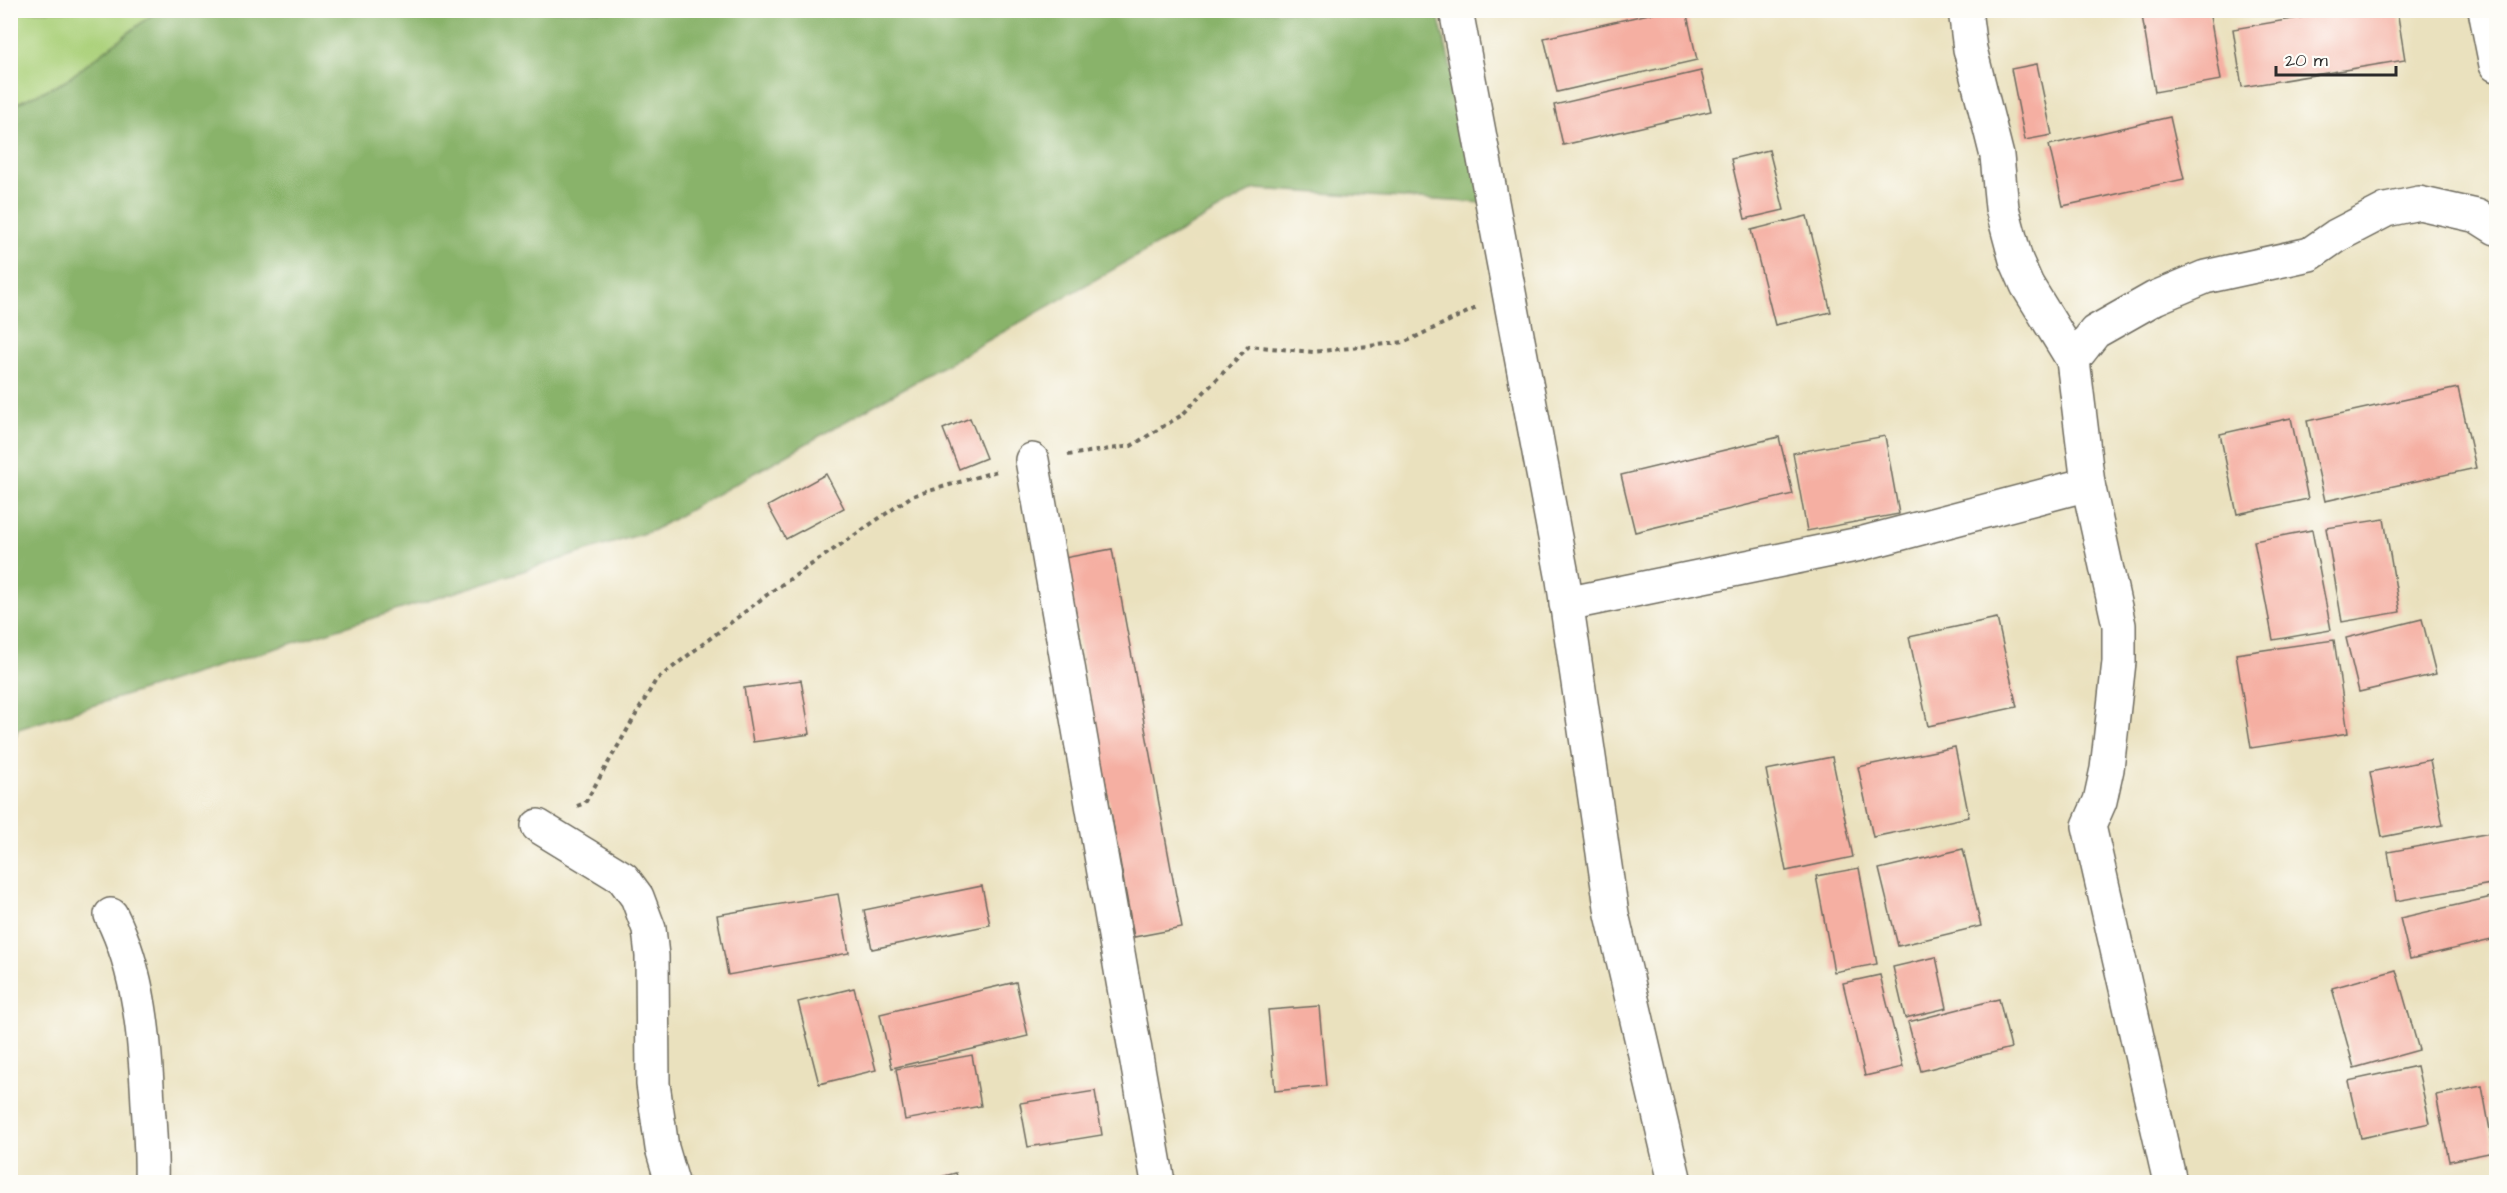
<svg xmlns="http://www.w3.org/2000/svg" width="2507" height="1193" viewBox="0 0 2507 1193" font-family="'Architects Daughter',sans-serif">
<rect width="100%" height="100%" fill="#fdfcf7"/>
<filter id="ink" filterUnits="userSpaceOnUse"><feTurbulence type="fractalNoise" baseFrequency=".0167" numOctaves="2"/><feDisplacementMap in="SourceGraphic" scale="12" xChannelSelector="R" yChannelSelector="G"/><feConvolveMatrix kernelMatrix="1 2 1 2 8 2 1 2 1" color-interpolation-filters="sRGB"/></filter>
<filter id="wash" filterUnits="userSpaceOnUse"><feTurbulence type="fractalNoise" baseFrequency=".008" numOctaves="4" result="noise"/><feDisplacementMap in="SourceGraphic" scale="24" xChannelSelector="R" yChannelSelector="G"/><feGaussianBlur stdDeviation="1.35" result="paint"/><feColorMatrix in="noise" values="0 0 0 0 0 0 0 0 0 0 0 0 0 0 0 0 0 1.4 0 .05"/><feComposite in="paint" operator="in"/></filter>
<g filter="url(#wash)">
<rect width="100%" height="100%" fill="#eae1be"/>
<path fill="#acd17b" stroke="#6c7e53" stroke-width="1.5" d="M11 11H157L64 82 11 106Z"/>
<path fill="#89b36b" stroke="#5a6f4b" stroke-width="1.5" d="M157 11H1437L1484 203 1255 189 654 530 18 729 11 749V106L64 82Z"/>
<g id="blocks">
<g fill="#f5afa2">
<path d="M1666 10H1686L1697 60 1557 92 1544 38Z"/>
<path d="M2141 10H2209L2221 80 2155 92Z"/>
<path d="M2345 10H2397L2405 60 2242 87 2233 29Z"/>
<path d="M2037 64 2052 135 2025 140 2011 69Z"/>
<path d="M1701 71 1711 111 1563 145 1554 105Z"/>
<path d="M2170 117 2184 179 2063 206 2049 145Z"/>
<path d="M1769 150 1784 210 1745 219 1731 159Z"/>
<path d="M1807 216 1831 312 1775 325 1751 230Z"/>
<path d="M2458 388 2476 468 2325 501 2307 421Z"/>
<path d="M970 418 986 458 959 469 943 429Z"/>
<path d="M2291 418 2308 499 2237 514 2220 434Z"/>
<path d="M1885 436 1899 514 1807 531 1793 453Z"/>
<path d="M1779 437 1793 494 1635 532 1621 475Z"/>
<path d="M826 474 844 508 786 539 768 506Z"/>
<path d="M2384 519 2400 612 2342 622 2326 528Z"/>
<path d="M2312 530 2331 630 2273 640 2254 541Z"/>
<path d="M1112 549 1182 928 1134 937 1064 558Z"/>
<path d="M1997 618 2017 707 1928 726 1909 637Z"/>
<path d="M2422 619 2436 674 2359 692 2346 638Z"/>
<path d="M2334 640 2348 733 2251 748 2236 654Z"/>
<path d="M801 680 810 734 753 742 744 688Z"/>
<path d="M1955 747 1969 817 1873 837 1858 767Z"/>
<path d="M1832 757 1853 857 1786 871 1766 770Z"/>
<path d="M2430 760 2443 825 2382 837 2370 772Z"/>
<path d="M2496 832V883L2396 901 2388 852Z"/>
<path d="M1963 849 1981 926 1898 946 1879 869Z"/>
<path d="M1859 868 1877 964 1834 972 1816 876Z"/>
<path d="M982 886 990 925 872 949 864 910Z"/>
<path d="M838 894 849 953 728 975 717 915Z"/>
<path d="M2496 896V939L2410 959 2400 918Z"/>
<path d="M1936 957 1947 1008 1905 1018 1893 967Z"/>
<path d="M2396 970 2419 1050 2354 1068 2332 988Z"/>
<path d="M1880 975 1903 1067 1865 1076 1843 983Z"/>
<path d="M1016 982 1028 1036 892 1068 880 1014Z"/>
<path d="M854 988 876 1070 819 1084 798 1002Z"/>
<path d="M1999 999 2011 1048 1921 1071 1908 1022Z"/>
<path d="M1319 1006 1326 1086 1275 1091 1268 1010Z"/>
<path d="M972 1055 981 1106 905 1120 896 1069Z"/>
<path d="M2417 1066 2430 1123 2361 1138 2348 1081Z"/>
<path d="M2482 1086 2494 1152 2449 1161 2436 1095Z"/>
<path d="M1095 1091 1102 1135 1028 1147 1020 1103Z"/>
<path d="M956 1173 959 1182H922Z"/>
</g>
</g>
</g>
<g filter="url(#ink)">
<use href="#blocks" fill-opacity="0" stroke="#6e6b5e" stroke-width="1.5"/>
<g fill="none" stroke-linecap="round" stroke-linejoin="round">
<g stroke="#6e6b5e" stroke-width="36">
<g id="minor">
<path d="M1456 10 1563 580 1612 914 1675 1182"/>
<path d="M1965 10 1970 49 1997 156 2002 208 2016 260 2027 285 2073 360 2088 484 2119 625V662L2107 769 2100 801 2089 826 2170 1182"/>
<path d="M2485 10 2496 65"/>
<path d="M2073 360 2095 332 2155 298 2205 277 2310 254 2336 236 2386 210 2419 203 2477 216 2496 228"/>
<path d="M1032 460 1158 1182"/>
<path d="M1566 604 1860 544 2088 484"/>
<path d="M538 826 623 878 637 897 649 929 652 956 653 1084 662 1148 672 1182"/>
<path d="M111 915C140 972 145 1040 148 1104 150 1130 152 1156 151 1182"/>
</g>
</g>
<g stroke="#6e6b5e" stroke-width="4" stroke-dasharray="4.5 4.5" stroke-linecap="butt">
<path d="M1068 455 1131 446 1182 415 1249 346 1313 352 1405 342 1476 308"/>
<path d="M577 806 585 803 656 680 768 594 912 496 997 471"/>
</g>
<use href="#minor" stroke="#fff" stroke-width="33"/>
</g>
</g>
<rect width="2507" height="1193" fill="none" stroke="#fdfcf7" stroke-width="36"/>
<path d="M2276 66v9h120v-9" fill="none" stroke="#2b2b2b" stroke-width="3"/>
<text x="2285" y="66" font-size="18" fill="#2b2b2b" stroke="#fdfcf7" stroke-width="4.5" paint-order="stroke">20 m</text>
</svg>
